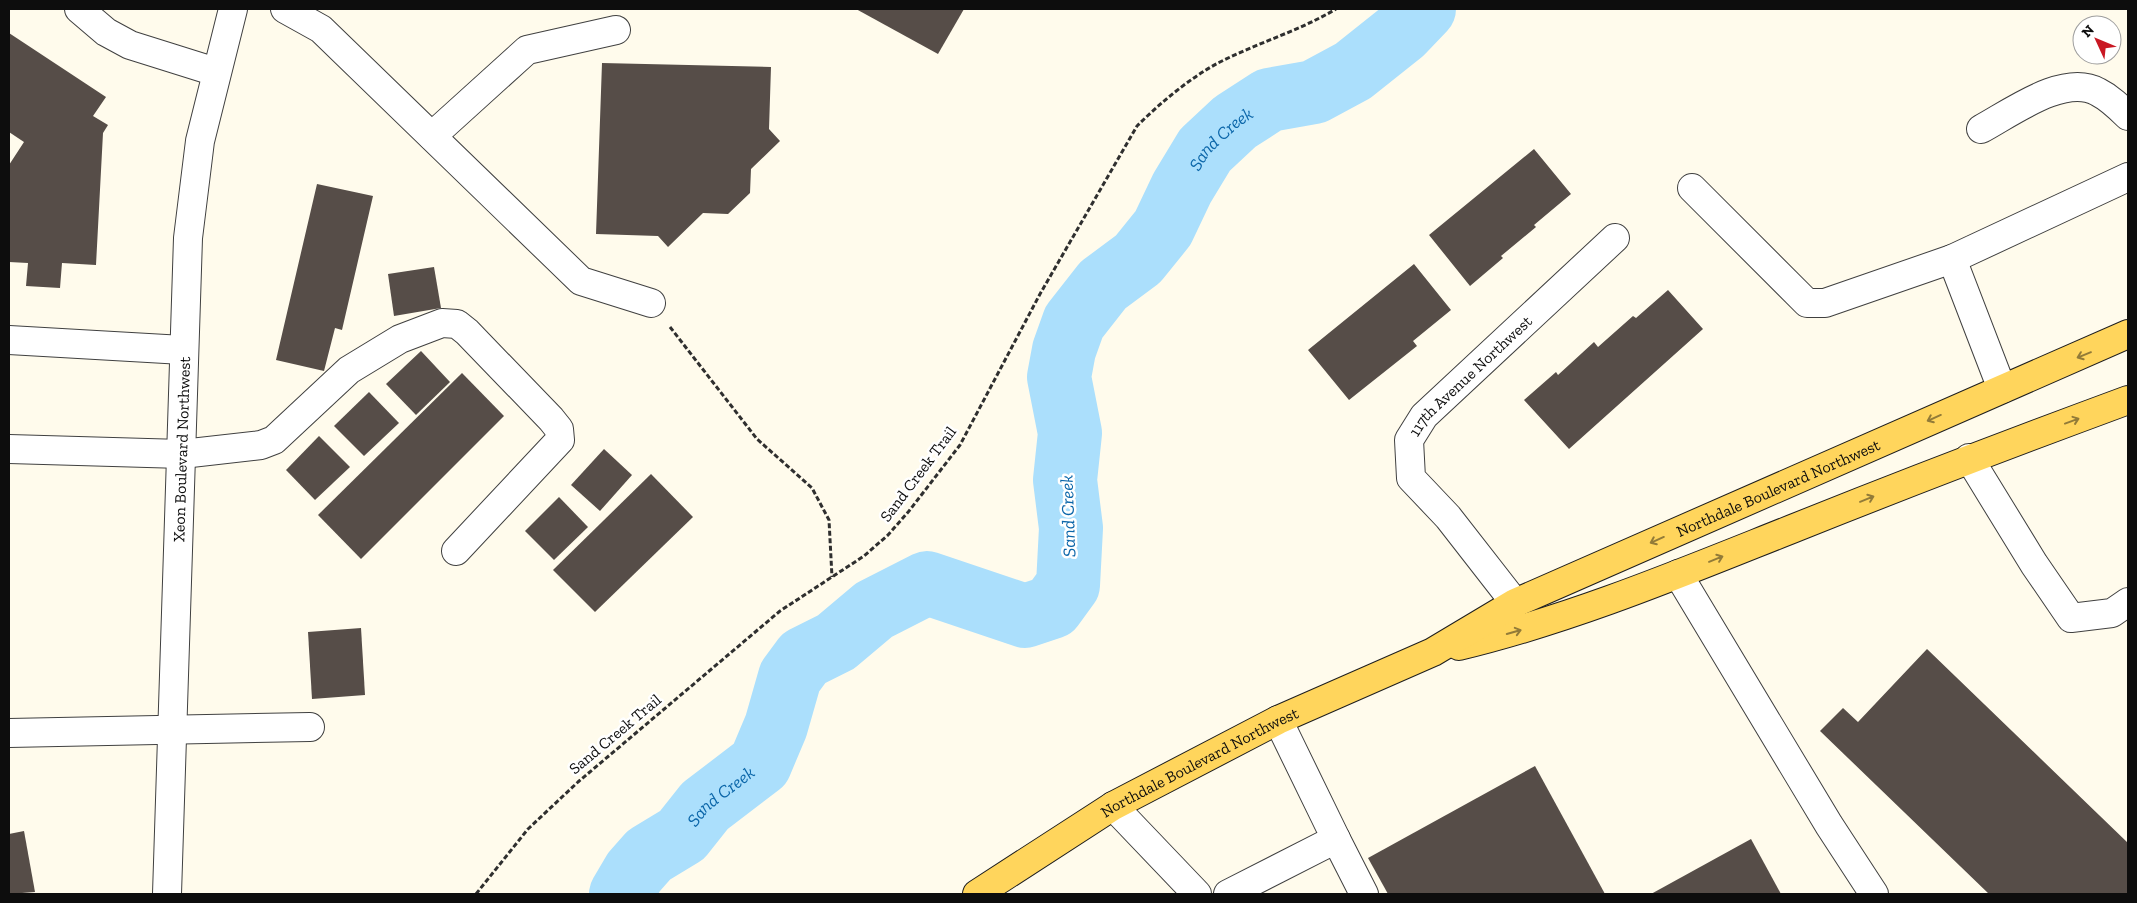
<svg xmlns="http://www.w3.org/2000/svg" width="2137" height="903" viewBox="0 0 2137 903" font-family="'Zilla Slab',serif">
<rect width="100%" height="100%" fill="#fffbec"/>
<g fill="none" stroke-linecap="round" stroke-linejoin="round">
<path stroke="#abdffc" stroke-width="64" id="s1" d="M621 894 634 872 649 855 682 835 705 806 760 764 776 726 790 677 804 658 836 642 874 610 927 583 1025 616 1052 607 1068 585 1071 528 1065 480 1070 433 1059 377 1064 350 1074 322 1103 285 1138 259 1163 228 1182 188 1205 150 1235 122 1269 100 1314 92 1353 71 1402 32 1424 9"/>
</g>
<g fill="#564d48">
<path d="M856 9H964L938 54Z"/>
<path d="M9 33 106 97 93 116 108 125 103 133 96 265 62 263 60 288 26 286 28 263 9 262V165L24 142 9 132Z"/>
<path d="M602 63 771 67 769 129 780 141 751 169 750 193 728 214 703 213 668 247 658 236 596 234Z"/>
<path d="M1534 149 1571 194 1534 225 1536 227 1501 256 1503 258 1470 286 1429 235Z"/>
<path d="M317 184 373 196 342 330 335 328 324 371 276 360Z"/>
<path d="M1414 264 1451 310 1413 341 1417 346 1349 400 1308 350Z"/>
<path d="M434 267 441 308 394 316 388 274Z"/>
<path d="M1668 290 1703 329 1569 449 1524 400 1556 372 1558 375 1594 342 1598 347 1633 316 1636 318Z"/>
<path d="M421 351 450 382 416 415 386 384Z"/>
<path d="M462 373 504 416 361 559 318 515Z"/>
<path d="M369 392 399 423 364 456 334 426Z"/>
<path d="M319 436 350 467 315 500 286 470Z"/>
<path d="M604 449 632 475 600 511 571 485Z"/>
<path d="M651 474 693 517 595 612 553 570Z"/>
<path d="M559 497 588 527 554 560 525 531Z"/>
<path d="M361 628 365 695 312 699 308 632Z"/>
<path d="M1927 649 2128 843V894H1989L1820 731 1843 708 1858 722Z"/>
<path d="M1535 766 1605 894H1388L1368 858Z"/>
<path d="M24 831 35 892 9 894V834Z"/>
<path d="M1751 839 1781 894H1651Z"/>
</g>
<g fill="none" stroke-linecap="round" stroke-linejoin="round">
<g stroke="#404040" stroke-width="30">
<g id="minor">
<path d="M79 9 106 32 130 45 216 72"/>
<path d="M285 9 321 29 581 281 651 303"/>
<path d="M1981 129C2011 113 2064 73 2098 92 2110 98 2119 107 2128 116"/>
<path d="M432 136 527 50 616 30"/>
<path d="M1692 188 1807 303H1825L1952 259"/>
<path d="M9 340 183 350"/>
<path d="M2002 389 1952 259 2128 177"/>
<path d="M9 449 182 454 261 445 274 440 349 370 400 339 442 323 457 324 467 332 551 419 559 429 560 440 456 551"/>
<path d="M1969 458 2034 564 2071 618 2112 613 2128 602"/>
<path d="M1678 574 1829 825 1874 894"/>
<path id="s2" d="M1515 603 1448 517 1411 478 1409 440 1424 416 1615 238"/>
<path d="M9 733 310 727"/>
<path d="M1113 806 1197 894"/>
<path d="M1336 839 1364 894"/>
<path id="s3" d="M167 894 188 238 200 141 233 9"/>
<path d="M1228 894 1336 839 1278 720"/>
</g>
</g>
<g stroke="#1e1e1e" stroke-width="30">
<g id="major">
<path d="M1459 646C1575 618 1686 571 1797 527 1907 483 2017 441 2128 400"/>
<path id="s4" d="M977 894 1113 806 1278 720 1433 652 1515 603 2128 334"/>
</g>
</g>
<g stroke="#2f2f2f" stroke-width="3" stroke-dasharray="5 2.5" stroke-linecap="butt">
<path d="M670 327 757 439 812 488 829 520 832 577"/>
<path d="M476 894 528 829 578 782 780 611 864 556 888 535 909 511 960 445 1040 294 1137 126C1160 103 1190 78 1218 63 1257 43 1299 31 1336 9"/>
</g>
<use href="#minor" stroke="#fff" stroke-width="28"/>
<use href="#major" stroke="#ffd55c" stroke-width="28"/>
</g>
<defs><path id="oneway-shaft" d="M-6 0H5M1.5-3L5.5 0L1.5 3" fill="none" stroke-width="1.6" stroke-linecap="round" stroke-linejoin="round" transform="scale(1.25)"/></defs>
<g stroke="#927b38">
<use href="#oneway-shaft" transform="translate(2084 355) rotate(158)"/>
<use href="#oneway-shaft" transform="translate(1934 418) rotate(156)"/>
<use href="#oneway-shaft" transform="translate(2072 421) rotate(-20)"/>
<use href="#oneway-shaft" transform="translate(1867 499) rotate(-22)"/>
<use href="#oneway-shaft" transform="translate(1657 540) rotate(156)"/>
<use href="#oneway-shaft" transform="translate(1716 559) rotate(-22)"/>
<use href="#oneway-shaft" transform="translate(1514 632) rotate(-16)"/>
</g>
<g text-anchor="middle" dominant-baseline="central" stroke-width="5" stroke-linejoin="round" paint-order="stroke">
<g font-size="16" fill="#0d0d0d" stroke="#fff">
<text stroke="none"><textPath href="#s2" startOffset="290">117th Avenue Northwest</textPath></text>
<text stroke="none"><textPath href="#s3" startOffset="445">Xeon Boulevard Northwest</textPath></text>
<text transform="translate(918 474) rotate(-53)">Sand Creek Trail</text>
<text stroke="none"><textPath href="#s4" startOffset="900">Northdale Boulevard Northwest</textPath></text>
<text transform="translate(615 734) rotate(-40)">Sand Creek Trail</text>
<text stroke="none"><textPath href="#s4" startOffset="259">Northdale Boulevard Northwest</textPath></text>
</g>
<g font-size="18" font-style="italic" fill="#0b66a9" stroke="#fff">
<text stroke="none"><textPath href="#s1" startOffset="1118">Sand Creek</textPath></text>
<text transform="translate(1068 516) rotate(-92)">Sand Creek</text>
<text stroke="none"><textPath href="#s1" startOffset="142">Sand Creek</textPath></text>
</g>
</g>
<rect width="2137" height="903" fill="none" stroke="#0d0d0d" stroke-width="20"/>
<g transform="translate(2097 40) rotate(314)"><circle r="24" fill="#ffffff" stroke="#9e9e9e"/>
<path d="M0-4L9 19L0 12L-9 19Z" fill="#c91823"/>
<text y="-8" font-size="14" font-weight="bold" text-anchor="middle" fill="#0d0d0d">N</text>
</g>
</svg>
